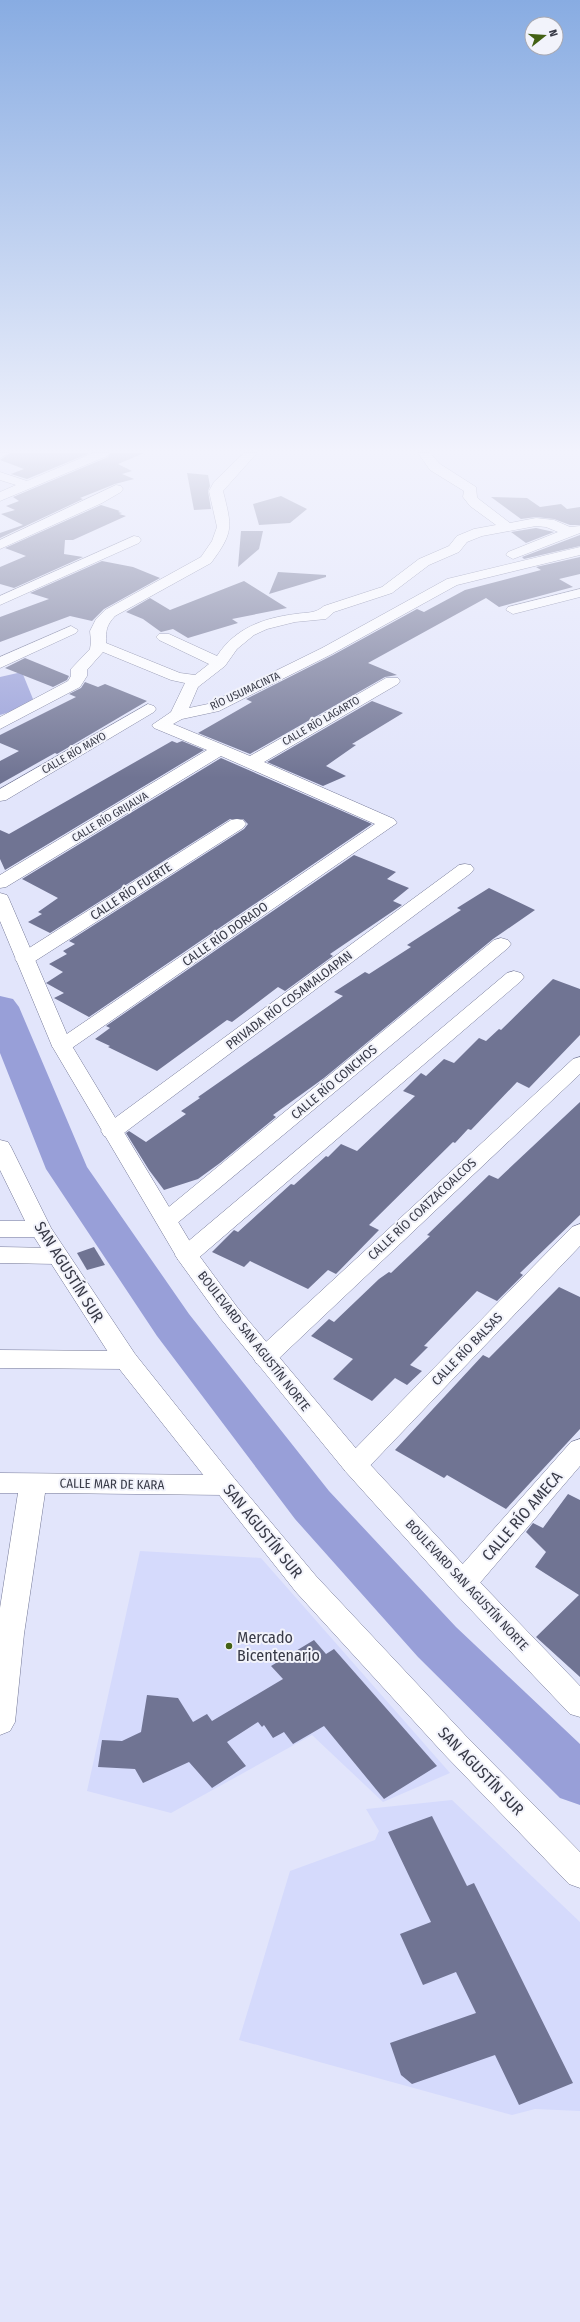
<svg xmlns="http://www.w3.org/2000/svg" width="580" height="2322" viewBox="0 0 580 2322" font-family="'Fira Sans Condensed',sans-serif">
<rect width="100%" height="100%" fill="#e2e5fb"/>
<g fill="#d5dafc">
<path d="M140 1551 261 1558 450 1773 383 1802 312 1735 171 1813 87 1791Z"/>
<path d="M452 1800 580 1922V2111L535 2109 512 2115 239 2040 290 1871 375 1840 379 1831 366 1809Z"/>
</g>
<path fill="#989fd8" d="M22 672 35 704 0 715V677Z"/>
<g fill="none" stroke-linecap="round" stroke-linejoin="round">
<path fill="#989fd8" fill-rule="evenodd" d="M0 996 13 999 19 1007 87 1167 189 1314 329 1491 456 1627 580 1744V1805L560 1798 418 1657 295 1519 157 1336 46 1169 0 1053Z"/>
</g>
<g fill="#707493">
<path d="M10 453H90L27 479 11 474 24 469 0 460Z"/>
<path d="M110 453H144L118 464 132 471 122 474 134 479 115 484 80 498 83 499 0 538V533L23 525 1 514 15 510 6 506 19 501 13 497 108 457Z"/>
<path d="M187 473 208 475 210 486 208 491 211 509 194 510Z"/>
<path d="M281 496 307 509 290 523 259 525 253 504Z"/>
<path d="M491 497 527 498 540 507 561 504 567 509 580 507V525H570L554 519 536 517 521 519Z"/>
<path d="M101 505 120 511 118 512 122 513 119 514 126 516 73 540H65L64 554 83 557 14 588 0 584V567L26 556 5 548Z"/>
<path d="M536 528 554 532 526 543 511 532Z"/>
<path d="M241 531H263L259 549 238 567Z"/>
<path d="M580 535V546L524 559 522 557Z"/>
<path d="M580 557V574L559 579 573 587 499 607 486 598 368 663 397 675 385 677 250 754 198 733 252 702 246 699 333 655 417 609 424 612 465 590 541 570 536 567Z"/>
<path d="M102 561 133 567 160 578 104 609 92 621 70 616 0 642V617L49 599 30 593Z"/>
<path d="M278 572 326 575V577L269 594Z"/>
<path d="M244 581 287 608 232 619 238 623 188 638 173 629 161 632 143 619 126 612 150 598 170 610Z"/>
<path d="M25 658 69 676 67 680 53 687 5 668Z"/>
<path d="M85 682 98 687 105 684 147 701 57 754 55 753 0 784V761L19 751 0 743V735L76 697 69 694 81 688Z"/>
<path d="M372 701 403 713 352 744 356 745 326 766 346 776 323 786 267 762Z"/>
<path d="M172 741 177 743 182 741 204 750 5 870 0 859V830L9 834Z"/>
<path d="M221 758 372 824 89 1017 54 998 64 993 46 983 63 972 49 964 67 954 63 951 75 944 69 941 244 829 248 824 243 819H230L50 933 28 922 42 914 38 912 58 898 22 879Z"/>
<path d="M354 855 396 872 387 879 409 888 393 901 402 905 330 954 333 956 285 991 278 987 232 1022 227 1020 157 1071 108 1047 110 1046 95 1039 110 1028 106 1026Z"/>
<path d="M489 888 535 910 493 939 324 1078 273 1115 276 1117 220 1163 198 1179 164 1190 149 1170 126 1133 129 1131 146 1142 186 1114 181 1111 200 1098 198 1097 343 996 334 992 365 972 369 974 411 947 407 945 461 910 457 908Z"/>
<path d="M553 979 580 989V1035L529 1088 517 1082 471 1130 468 1129 455 1143 453 1142 369 1225 379 1230 336 1274 328 1270 308 1289 250 1261 244 1267 212 1252 234 1230 238 1232 291 1184 294 1185 326 1156 328 1157 341 1144 357 1151 415 1096 403 1091 421 1073 426 1076 444 1059 454 1063 479 1038 486 1041 499 1029 501 1030Z"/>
<path d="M580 1102V1215L520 1273 523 1275 497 1301 477 1291 424 1346 428 1347 410 1365 422 1371 407 1385 395 1378 372 1401 333 1379 353 1359 311 1336 329 1319 334 1322 379 1279 389 1272 391 1273 430 1236 427 1235 489 1175 498 1179Z"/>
<path d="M94 1247 105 1265 87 1270 77 1253Z"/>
<path d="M559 1287 580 1297V1429L506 1509 447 1475 444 1478 395 1450 483 1355 489 1358Z"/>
<path d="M568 1494 580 1500V1677L536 1637 579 1595 535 1567 546 1552 526 1532 533 1523 543 1528Z"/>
<path d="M314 1640 326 1654 334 1649 437 1766 384 1799 324 1726 293 1744 284 1732 273 1738 264 1725 262 1727 258 1722 227 1742 246 1766 212 1788 189 1762 143 1783 135 1769 98 1767 102 1740 122 1741 141 1732 147 1695 178 1698 193 1722 207 1714 212 1721 283 1679 271 1666Z"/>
<path d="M432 1816 467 1886 474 1883 573 2083 519 2105 495 2055 412 2084 401 2075 390 2043 476 2013 456 1972 423 1985 400 1934 431 1922 388 1832Z"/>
</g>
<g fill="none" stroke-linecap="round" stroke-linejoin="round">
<g stroke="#737796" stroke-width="1">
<g id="minor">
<path d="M0 453H9L0 458Z"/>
<path d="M93 453H109L107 456 0 501V492L16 485 0 480V472L27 481Z"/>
<path d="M244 453H257L223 491C232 527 234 532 211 563L115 616C106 626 106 630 106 643L180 673 195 675 209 664 159 640 156 637 159 634H169L217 656C235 628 264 618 295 614 307 612 315 614 324 606L382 587 419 559 449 546 457 536 474 529 496 525 470 506 463 497 464 491 430 470 418 453H430L440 464 476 487 477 497 480 500 510 523 536 518 554 520 570 527 580 526V533L513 559 506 555 508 552 558 532 546 527 536 526 482 536 467 542 459 552 429 565 392 593 334 612 326 619 295 622 267 629 254 635 237 649 225 666 198 687 189 708 208 704 322 648 447 579 580 547V555L457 585 332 654 219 711 182 719 173 724 250 756 386 678H398L400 681 398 684 264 762 394 819 397 823 69 1050 62 1052 55 1050 52 1046 55 1042 375 824 221 756 6 887 0 888V875L207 750 154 728 152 725 171 712 185 683 171 680 103 652 87 670V676L80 687 0 729V717L68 681 71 676V669L90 649 91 642 90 631 96 619 105 610 201 557 212 541 217 527 209 491 214 482Z"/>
<path d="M116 485 121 486 123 489 121 492 102 503 0 549V540Z"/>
<path d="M134 536 139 537 141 540 139 543 0 605V596Z"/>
<path d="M580 589V597L513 614 506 610 508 607Z"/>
<path d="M71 626 78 630 76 633 0 668V657Z"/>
<path d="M148 704 154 706 156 709 154 712 6 800 0 801V789Z"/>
<path d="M237 819 243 820 246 824 243 828 32 963 25 965 18 963 15 959 18 955 231 820Z"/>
<path d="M465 864 471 865 474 869 471 873 120 1136 112 1138 104 1136 101 1131 104 1126 459 865Z"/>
<path d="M501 938 508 940 511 944 508 948 175 1225 167 1228 159 1225 156 1220 159 1215 494 940Z"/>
<path d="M514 971 521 973 524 977 521 981 195 1261 187 1263 179 1261 175 1255 179 1249 507 973Z"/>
<path d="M580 1057V1074L274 1363 265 1366 256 1363 253 1357 256 1351 573 1059Z"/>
<path d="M0 1221H40L48 1224 51 1229 48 1234 40 1237H0Z"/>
<path d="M580 1224V1246L364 1472 355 1475 346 1472 342 1465 346 1458 572 1227Z"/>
<path d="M0 1247 57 1248 65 1250 69 1256 65 1262 57 1264 0 1263Z"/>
<path d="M0 1350 126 1351 135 1354 138 1360 135 1366 126 1369 0 1368Z"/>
<path d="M580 1439V1466L473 1591 463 1594 453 1591 449 1583 453 1575 571 1442Z"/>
<path d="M0 1473 225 1475 234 1478 238 1485 234 1492 225 1495 45 1493 24 1634 15 1722 10 1731 0 1735V1608L18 1493H0Z"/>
</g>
</g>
<g stroke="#737796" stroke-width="1">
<g id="secondary">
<path d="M0 893 7 895 9 899 72 1046 195 1250 237 1307 364 1458 473 1575 580 1686V1717L570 1714 453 1591 346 1472 221 1319 179 1261 52 1046 0 921Z"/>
<path d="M0 1140 8 1142 11 1147 51 1228 135 1354 234 1478 316 1576 465 1735 580 1852V1888L569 1884 443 1753 296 1592 117 1366 29 1229 0 1170Z"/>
</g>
</g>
<use href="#minor" fill="#fff" fill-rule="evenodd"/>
<use href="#secondary" fill="#fff" fill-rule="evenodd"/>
</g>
<linearGradient id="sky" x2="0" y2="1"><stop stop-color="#88ace2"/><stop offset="0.58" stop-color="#f2f3fd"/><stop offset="1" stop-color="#f2f3fd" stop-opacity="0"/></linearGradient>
<rect width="580" height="778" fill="url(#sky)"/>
<circle fill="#436114" stroke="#f2f3fb" stroke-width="1.5" cx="229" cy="1646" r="4"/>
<g text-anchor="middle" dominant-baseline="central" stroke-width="4" stroke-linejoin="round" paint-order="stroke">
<g font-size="11" fill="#383a47" stroke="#f2f3fb">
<text transform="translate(245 691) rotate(-25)">RÍO USUMACINTA</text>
<text transform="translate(321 721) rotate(-30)">CALLE RÍO LAGARTO</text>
<text transform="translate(74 753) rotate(-30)">CALLE RÍO MAYO</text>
<text transform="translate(110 817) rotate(-31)">CALLE RÍO GRIJALVA</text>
</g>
<g font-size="13" fill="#383a47" stroke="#f2f3fb">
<text transform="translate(131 891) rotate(-33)">CALLE RÍO FUERTE</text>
<text transform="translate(225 934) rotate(-35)">CALLE RÍO DORADO</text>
<text transform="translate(289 1000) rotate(-37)">PRIVADA RÍO COSAMALOAPAN</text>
<text transform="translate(334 1082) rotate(-40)">CALLE RÍO CONCHOS</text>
<text transform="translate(422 1209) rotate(-43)">CALLE RÍO COATZACOALCOS</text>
<text transform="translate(254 1341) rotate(52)">BOULEVARD SAN AGUSTÍN NORTE</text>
<text transform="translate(467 1349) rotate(-46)">CALLE RÍO BALSAS</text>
<text transform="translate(112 1484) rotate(1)">CALLE MAR DE KARA</text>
<text transform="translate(467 1585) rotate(47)">BOULEVARD SAN AGUSTÍN NORTE</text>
</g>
<g font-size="16" fill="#383a47" stroke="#f2f3fb">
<text transform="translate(69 1272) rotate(58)">SAN AGUSTÍN SUR</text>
<text transform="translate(522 1516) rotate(-49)">CALLE RÍO AMECA</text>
<text transform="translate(263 1531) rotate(51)">SAN AGUSTÍN SUR</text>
<text transform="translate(481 1771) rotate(46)">SAN AGUSTÍN SUR</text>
</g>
<g font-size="16" fill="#383a47" stroke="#f2f3fb" text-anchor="start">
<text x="237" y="1637">Mercado<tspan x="237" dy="18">Bicentenario</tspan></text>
</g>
</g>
<g transform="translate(544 36) rotate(73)"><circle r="19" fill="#f2f3fb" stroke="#a8a9b3"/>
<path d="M0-3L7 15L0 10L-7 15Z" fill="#436114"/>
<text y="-6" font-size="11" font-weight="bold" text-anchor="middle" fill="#383a47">N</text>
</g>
</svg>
